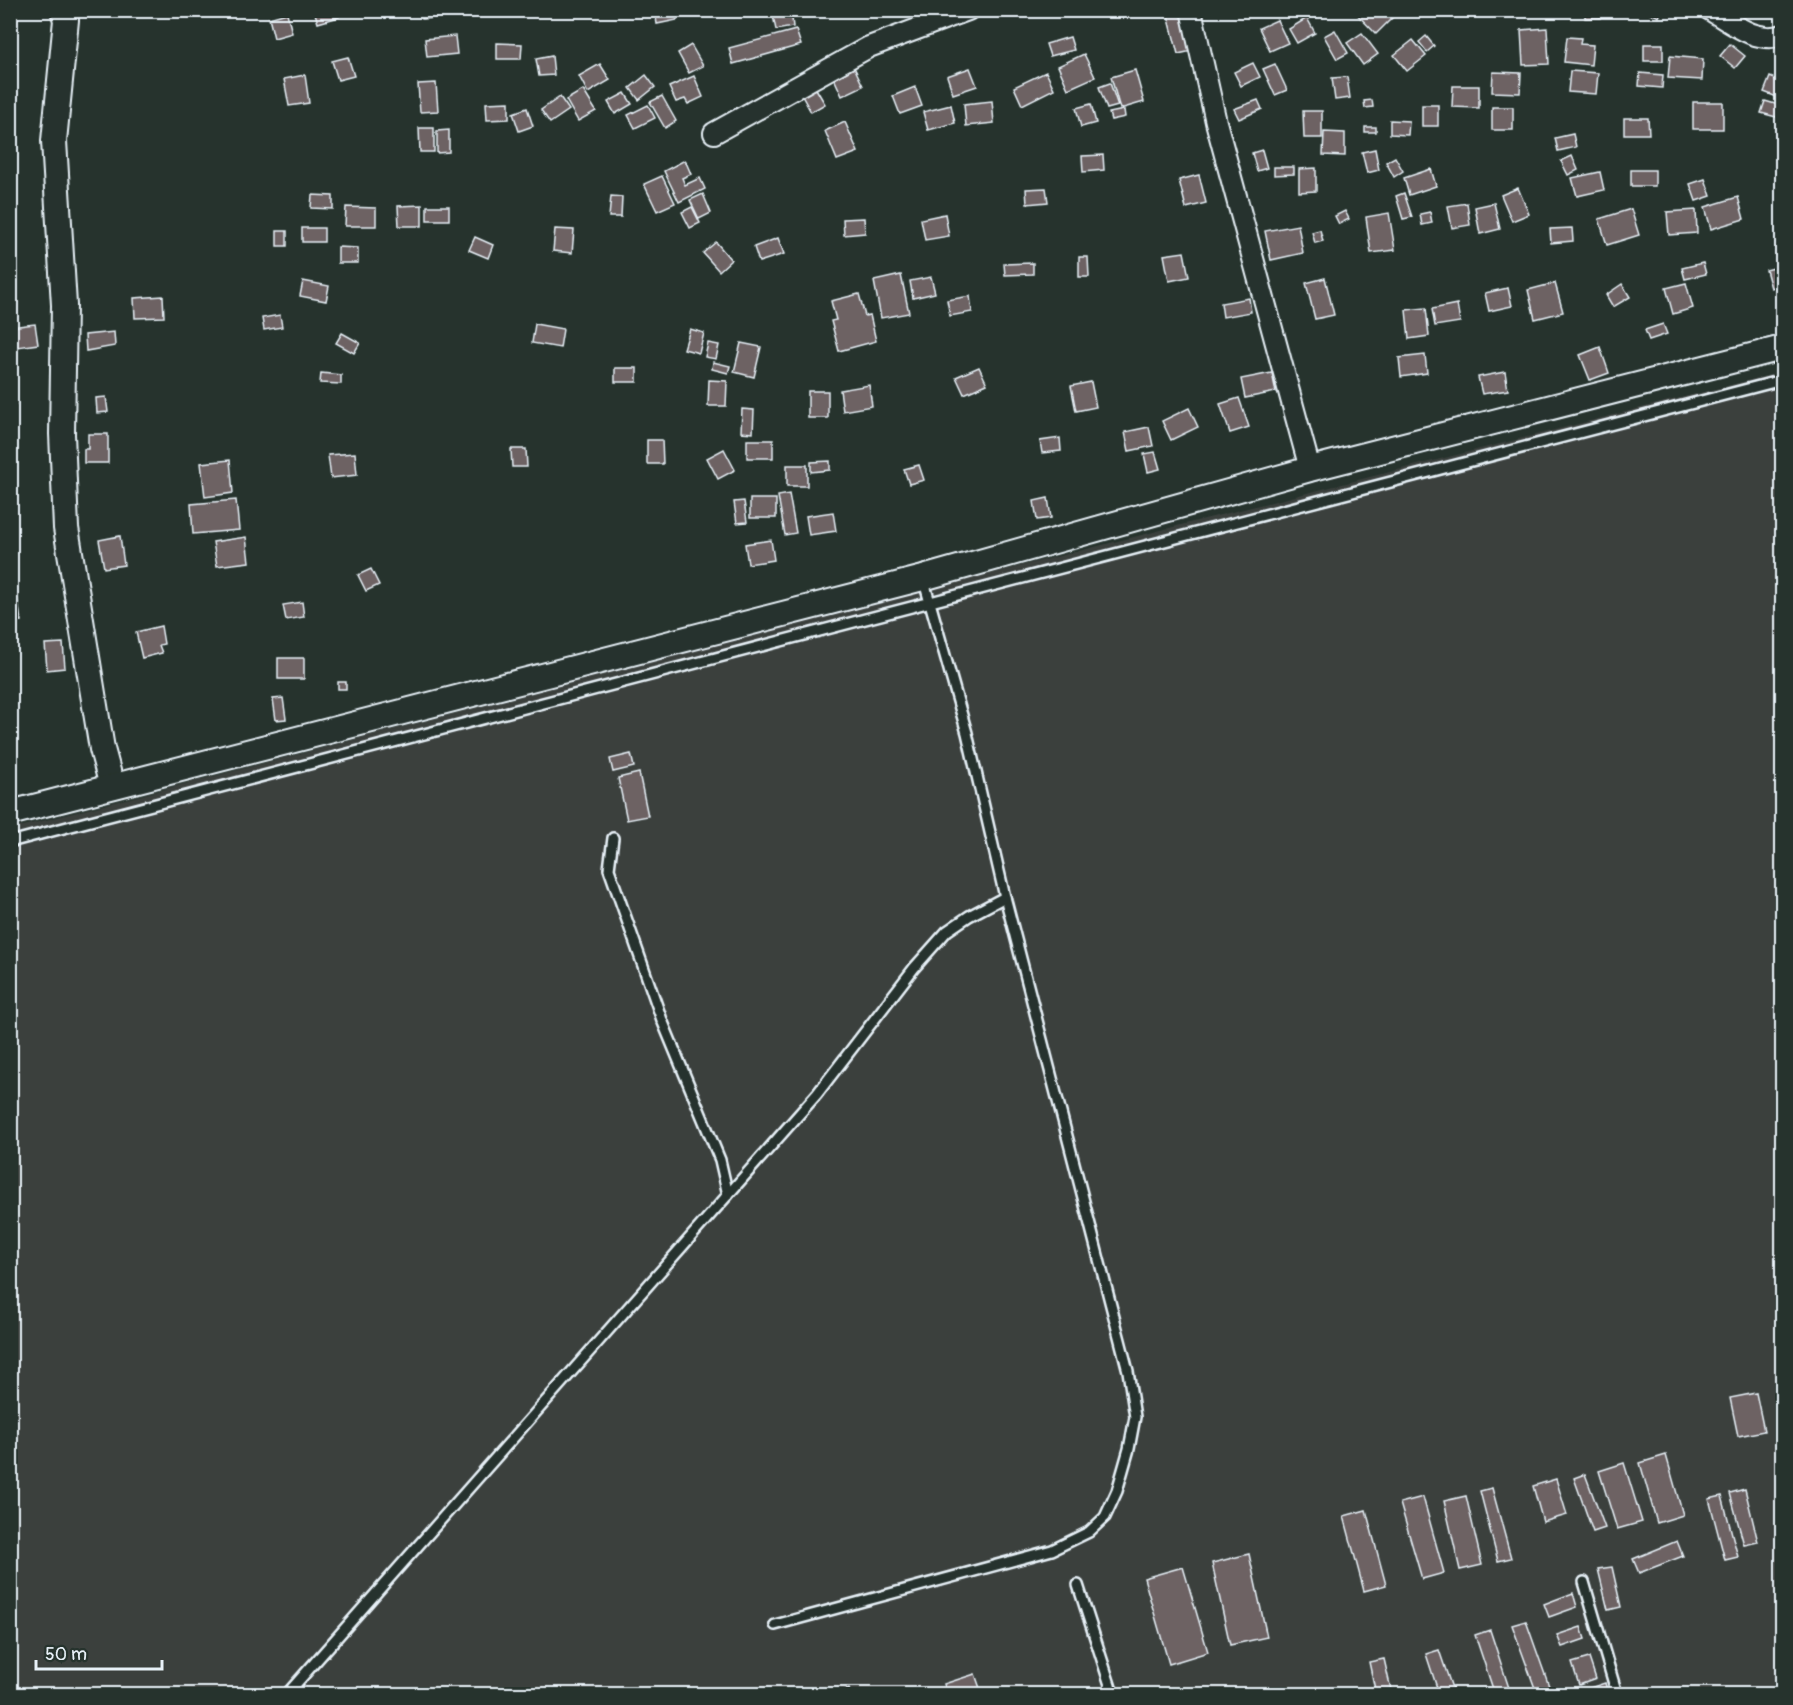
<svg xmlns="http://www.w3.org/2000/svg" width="1793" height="1705" viewBox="0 0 1793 1705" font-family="Pangolin,sans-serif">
<rect width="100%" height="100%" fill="#26332d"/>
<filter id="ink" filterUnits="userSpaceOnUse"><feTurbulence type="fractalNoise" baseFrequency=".0167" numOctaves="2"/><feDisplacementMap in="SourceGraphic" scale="12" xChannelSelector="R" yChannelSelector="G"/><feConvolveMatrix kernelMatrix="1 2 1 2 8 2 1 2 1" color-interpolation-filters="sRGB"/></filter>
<g filter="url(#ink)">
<path fill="#3b413e" d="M1782 372V1694H11V829L969 579Z"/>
<g fill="#6d6264" stroke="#e8f1f8" stroke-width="1.5">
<path d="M314 10H337L339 17 318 23Z"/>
<path d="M421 10H447L448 17 422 19Z"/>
<path d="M655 10H676L677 20 657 24Z"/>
<path d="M791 10 793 27 776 30 772 11Z"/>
<path d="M1181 10 1192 51 1178 54 1167 11Z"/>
<path d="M1353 10H1388L1394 16 1376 34Z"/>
<rect x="1585" y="10" width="15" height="8"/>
<path d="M1644 10H1662L1659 17Z"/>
<path d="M287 13 292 33 274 38 269 18Z"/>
<path d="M1307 18 1315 33 1297 43 1289 29Z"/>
<path d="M1277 20 1288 43 1270 51 1259 28Z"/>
<path d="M1547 28 1549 64 1523 65 1521 30Z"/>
<path d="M796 30 801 45 733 64 729 48Z"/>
<path d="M1335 30 1348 53 1337 59 1324 36Z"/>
<path d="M1362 33 1378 54 1363 65 1347 43Z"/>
<path d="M455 36 457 54 427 57 425 39Z"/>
<path d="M1426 36 1434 46 1427 52 1419 42Z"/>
<path d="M1070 37 1074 50 1050 56 1046 44Z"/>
<path d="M1567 37 1581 38 1580 44 1593 45 1591 65 1564 62Z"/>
<path d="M1413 40 1426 56 1407 71 1394 55Z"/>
<path d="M497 43 522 44 521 59H497Z"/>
<rect x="1644" y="44" width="19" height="17"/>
<path d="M1730 44 1745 56 1735 68 1720 56Z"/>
<path d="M691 45 703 66 689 73 678 53Z"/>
<path d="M1084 54 1095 77 1068 89 1058 66Z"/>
<path d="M552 56 554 75 539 76 536 59Z"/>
<path d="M1670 56 1703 59 1702 80 1668 78Z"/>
<path d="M348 57 354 76 338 80 332 61Z"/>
<path d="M1253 63 1260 77 1241 86 1234 72Z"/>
<path d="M600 64 610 80 588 93 579 76Z"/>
<path d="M1275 64 1287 90 1275 95 1263 69Z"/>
<path d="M854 67 863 86 842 96 833 76Z"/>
<path d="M970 68 977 86 953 94 947 76Z"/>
<path d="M1135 70 1144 102 1120 109 1111 77Z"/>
<path d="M1570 71 1598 73 1596 94 1568 92Z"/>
<path d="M1046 72 1054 89 1022 105 1014 87Z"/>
<path d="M1493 72 1521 73 1520 93 1492 92Z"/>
<path d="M1640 73 1663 75 1662 88 1639 86Z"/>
<path d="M305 75 309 103 289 106 284 79Z"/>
<path d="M646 75 655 87 639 100 630 88Z"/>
<path d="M694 76 703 97 688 104 685 99 676 102 669 87Z"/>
<path d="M1347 77 1350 98 1335 100 1332 78Z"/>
<path d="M1770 77 1782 82V99L1764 92Z"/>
<path d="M436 83 438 111 420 112 418 84Z"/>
<path d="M1110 83 1118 106 1107 109 1099 87Z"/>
<path d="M1453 86H1479V108L1452 107Z"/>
<path d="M815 87 825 104 811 112 801 94Z"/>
<path d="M915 87 922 106 900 114 893 96Z"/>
<path d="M583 90 596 111 578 121 566 100Z"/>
<path d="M625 93 632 104 615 114 608 102Z"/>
<path d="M662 96 676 121 665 128 650 102Z"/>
<path d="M560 97 569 110 550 123 541 110Z"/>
<path d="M1258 100 1262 109 1239 119 1234 109Z"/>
<path d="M1372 100 1373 107 1365 108 1364 101Z"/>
<path d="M992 101 994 123 966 126 964 104Z"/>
<path d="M1765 101 1782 106 1780 118 1761 113Z"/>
<path d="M509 102V119L487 120 486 103Z"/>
<rect x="1693" y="102" width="30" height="27"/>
<path d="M1091 104 1096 123 1081 127 1076 108Z"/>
<path d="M648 105 655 118 635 128 628 115Z"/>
<path d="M951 105 955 123 928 130 923 112Z"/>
<rect x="1422" y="105" width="16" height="21"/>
<rect x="1492" y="107" width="21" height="23"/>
<path d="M527 108 533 126 519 131 513 113Z"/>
<path d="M1124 110 1125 117 1111 120 1109 113Z"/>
<path d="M1303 111H1322V138H1304Z"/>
<path d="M1624 118H1648L1649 134H1624Z"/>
<path d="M1390 120 1409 121 1408 135 1390 134Z"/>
<path d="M845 122 858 152 837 160 825 131Z"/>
<rect x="1365" y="127" width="11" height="5"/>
<path d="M419 128H434V152H420Z"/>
<path d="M449 130V152L437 153V131Z"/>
<path d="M1324 132 1345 133V156L1323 155Z"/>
<path d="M1573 134 1576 147 1558 151 1555 138Z"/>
<path d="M1375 149 1379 170 1367 173 1362 152Z"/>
<path d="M1262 150 1267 168 1257 171 1252 153Z"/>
<path d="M1103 155 1104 170 1083 172 1082 156Z"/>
<path d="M1572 156 1578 170 1568 175 1561 161Z"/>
<path d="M1395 157 1403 171 1394 177 1386 162Z"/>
<path d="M685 160 691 174 682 178 685 185 700 178 705 189 679 202 664 171Z"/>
<path d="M1274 167H1294V174L1274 175Z"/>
<path d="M1316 168V191L1299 192V169Z"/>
<path d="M1431 169 1436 186 1409 195 1404 178Z"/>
<rect x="1631" y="170" width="24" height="16"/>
<path d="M1600 172 1604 190 1577 196 1572 178Z"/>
<path d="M1199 175 1206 203 1186 208 1179 180Z"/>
<path d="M662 176 675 203 657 211 644 184Z"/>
<path d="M1705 179 1711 196 1696 201 1690 184Z"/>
<path d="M1046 188 1048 202 1027 204 1026 189Z"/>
<path d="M1518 188 1529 214 1512 221 1501 195Z"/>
<path d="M1404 193 1412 217 1403 219 1396 196Z"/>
<path d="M703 194 711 213 699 219 690 200Z"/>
<path d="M312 195 333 196V209L311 208Z"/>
<path d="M611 196 622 197 621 217H609Z"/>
<path d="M1738 197 1744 219 1711 229 1705 207Z"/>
<path d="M1467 203 1470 225 1452 228 1448 206Z"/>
<path d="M1494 203 1500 229 1480 234 1475 207Z"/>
<path d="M422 205V226H399L398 206Z"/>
<rect x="427" y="206" width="22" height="14"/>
<path d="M346 207 376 208V226H345Z"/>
<path d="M692 207 700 223 690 228 682 212Z"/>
<path d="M1631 209 1639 235 1607 245 1599 219Z"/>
<path d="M1696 210 1697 233 1669 235 1667 212Z"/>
<path d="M1345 211 1349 219 1339 224 1335 216Z"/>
<path d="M1430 212 1432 223 1422 225 1420 214Z"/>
<path d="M1389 213 1395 250 1371 253 1366 217Z"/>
<path d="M945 214 949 236 925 240 921 219Z"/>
<path d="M864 218 865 233 844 235 843 219Z"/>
<path d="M1298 225 1303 253 1271 260 1265 231Z"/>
<rect x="302" y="228" width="22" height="14"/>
<path d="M1572 228 1573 241 1551 243 1550 229Z"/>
<path d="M555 229 574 230 572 253 553 251Z"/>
<path d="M1320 230 1323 241 1315 243 1312 232Z"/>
<rect x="277" y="231" width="10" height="15"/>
<path d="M475 237 493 245 488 258 469 250Z"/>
<path d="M778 238 784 254 759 262 754 247Z"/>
<path d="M716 242 731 260 719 271 703 253Z"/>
<path d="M338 247 358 248V263H338Z"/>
<path d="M1184 252 1189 277 1169 281 1164 255Z"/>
<path d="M1079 257H1088L1089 277H1079Z"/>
<path d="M1033 263V274L1005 275 1004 264Z"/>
<path d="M1703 263 1706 274 1685 279 1682 268Z"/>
<path d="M1782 266V285L1771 288 1766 270Z"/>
<path d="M901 275 909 313 881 318 874 281Z"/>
<path d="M931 277 935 293 913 298 910 281Z"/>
<path d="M1325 278 1334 315 1315 319 1306 283Z"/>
<path d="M303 281 329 286 326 301 300 296Z"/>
<path d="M1555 283 1563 312 1535 319 1528 290Z"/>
<path d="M1686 283 1693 308 1673 314 1666 288Z"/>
<path d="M1622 284 1630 297 1613 307 1606 295Z"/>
<path d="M1508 288 1512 306 1489 311 1485 293Z"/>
<path d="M859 294 865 316 870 315 876 341 839 351 831 321 836 320 831 301Z"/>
<path d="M163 296 164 317 135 318 134 298Z"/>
<path d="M970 296 972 312 950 316 947 300Z"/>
<path d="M1249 298 1251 312 1223 317 1221 303Z"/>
<path d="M1457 304 1460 322 1435 326 1432 309Z"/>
<path d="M1426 308 1429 336 1409 339 1406 310Z"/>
<path d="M280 315 282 327 264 330 262 318Z"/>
<path d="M35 324 38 344 10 348V327Z"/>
<path d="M535 324 563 329 560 348 532 343Z"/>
<path d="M1663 324 1667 334 1649 340 1645 330Z"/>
<path d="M690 329 704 333 699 353 684 349Z"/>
<path d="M114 332 115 346 86 351 85 335Z"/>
<path d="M342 333 360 343 354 353 336 343Z"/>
<path d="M708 343 719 345 716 359 705 357Z"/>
<path d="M741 343 761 347 754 377 734 372Z"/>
<path d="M1600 347 1609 373 1590 380 1580 355Z"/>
<path d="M1425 355 1427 373 1401 377 1399 358Z"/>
<path d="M713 362 730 366 728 373 712 369Z"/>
<rect x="10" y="364" width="5" height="13"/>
<path d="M979 367 987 384 964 394 956 377Z"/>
<rect x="615" y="368" width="22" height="14"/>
<path d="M1505 372 1508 390 1482 394 1478 377Z"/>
<path d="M321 373 341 375V384L320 383Z"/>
<path d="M1272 373 1276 392 1245 398 1241 379Z"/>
<path d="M709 380 727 381 726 406H708Z"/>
<path d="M1091 382 1096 407 1076 411 1071 386Z"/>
<path d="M869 385 872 406 843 411 840 390Z"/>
<rect x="808" y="391" width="20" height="27"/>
<rect x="10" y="394" width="5" height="11"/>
<path d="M106 397 108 412 97 413 96 398Z"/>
<path d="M1239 398 1249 427 1230 433 1220 404Z"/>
<path d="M1189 408 1198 427 1171 440 1162 421Z"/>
<path d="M742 409 754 410 753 433 741 432Z"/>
<path d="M1149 427 1153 446 1129 451 1125 432Z"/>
<path d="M88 434H108V463H84V449H88Z"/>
<path d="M1060 438 1061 451 1042 453 1040 441Z"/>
<path d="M647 440H662L663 464H647Z"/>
<rect x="747" y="440" width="26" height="18"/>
<path d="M511 449H526L527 467H512Z"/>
<path d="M724 449 735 470 718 479 707 458Z"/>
<path d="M1155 452 1160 469 1148 472 1144 454Z"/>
<path d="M355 453 357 475 331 478 328 455Z"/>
<path d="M230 460 233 493 205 497 201 463Z"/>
<path d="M830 461V470L811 472V462Z"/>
<rect x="787" y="465" width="20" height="21"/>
<path d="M919 465 924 480 909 484 904 469Z"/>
<path d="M789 494 796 533 785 535 778 496Z"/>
<path d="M1048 498 1051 518 1037 520 1034 501Z"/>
<rect x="750" y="499" width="26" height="19"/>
<path d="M236 500 239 530 193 534 191 504Z"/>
<path d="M744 501 747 522 737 523 734 502Z"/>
<path d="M833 512 836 531 809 535 806 516Z"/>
<path d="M120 536 124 565 104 568 99 540Z"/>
<path d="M246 537 249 562 217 566 213 542Z"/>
<path d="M771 540 774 560 748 564 745 544Z"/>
<path d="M371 569 379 585 366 591 358 575Z"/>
<path d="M17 594 21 621 10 622V596Z"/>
<path d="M302 602 304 617 286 620 283 605Z"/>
<path d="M161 626 164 644 159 645 162 653 142 658 136 632Z"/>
<path d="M63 643 65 668 47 670 45 644Z"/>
<rect x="278" y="658" width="26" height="21"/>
<rect x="338" y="682" width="8" height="7"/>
<path d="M283 698 286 719 276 720 273 699Z"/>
<path d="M631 754 634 767 613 772 610 759Z"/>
<path d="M639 773 648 816 627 820 618 778Z"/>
<path d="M1756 1393 1764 1431 1738 1436 1730 1398Z"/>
<path d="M1666 1455 1683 1515 1657 1523 1640 1463Z"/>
<path d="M1624 1463 1642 1522 1617 1529 1599 1471Z"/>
<path d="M1585 1474 1605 1528 1593 1532 1574 1478Z"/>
<path d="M1556 1479 1567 1515 1543 1522 1533 1486Z"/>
<path d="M1492 1488 1511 1558 1498 1561 1480 1491Z"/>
<path d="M1745 1489 1758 1542 1744 1545 1730 1493Z"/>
<path d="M1466 1496 1482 1565 1460 1570 1444 1501Z"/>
<path d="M1722 1496 1738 1557 1725 1560 1709 1499Z"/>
<path d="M1423 1497 1444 1573 1422 1579 1400 1503Z"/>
<path d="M1366 1510 1386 1585 1364 1591 1344 1516Z"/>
<path d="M1677 1541 1683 1556 1639 1573 1633 1559Z"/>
<path d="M1249 1554 1267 1637 1230 1645 1212 1563Z"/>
<path d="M1183 1567 1208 1652 1169 1664 1144 1578Z"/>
<path d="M1612 1567 1621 1607 1608 1610 1598 1569Z"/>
<path d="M1573 1593 1577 1607 1549 1617 1544 1604Z"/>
<path d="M1526 1621 1549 1686 1536 1691 1512 1625Z"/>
<path d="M1581 1627 1585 1639 1562 1647 1557 1635Z"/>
<path d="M1490 1630 1509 1688 1494 1692 1475 1635Z"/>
<path d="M1439 1650 1454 1694H1439L1426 1654Z"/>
<path d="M1589 1658 1596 1679 1579 1685 1572 1663Z"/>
<path d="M1384 1659 1392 1694H1376L1369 1662Z"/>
<path d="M975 1674 982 1694H947L944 1684Z"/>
<path d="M1605 1683 1608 1694H1592L1590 1688Z"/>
<path d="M849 1689 851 1694H834Z"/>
</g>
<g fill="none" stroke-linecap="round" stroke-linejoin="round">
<g stroke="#e8f1f8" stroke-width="14">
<g id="service">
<path d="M613 838 609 869 662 1020 720 1160 728 1195"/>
<path d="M10 842 1782 380"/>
<path d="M1584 1582 1617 1694"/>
<path d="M1078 1585 1113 1694"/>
<path d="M775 1625 1052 1550 1089 1532 1105 1517 1117 1491 1129 1449 1135 1417 1128 1371 1005 897 967 733 923 578"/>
<path d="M287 1694 817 1094 914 968 947 931 969 916 1005 897"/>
</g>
</g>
<g stroke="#e8f1f8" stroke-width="24">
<g id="minor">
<path d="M1191 10 1216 122 1310 469"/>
<path d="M1710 10C1732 23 1756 44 1782 35"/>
<path d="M714 133 869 47 968 10"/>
</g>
</g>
<g stroke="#e8f1f8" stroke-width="28">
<g id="tertiary">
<path d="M63 10 66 20 54 141 64 305 62 434 66 528 102 749 112 786"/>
<path d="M10 813 923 578 1310 469 1782 348"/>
</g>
</g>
<use href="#service" stroke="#26332d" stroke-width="9"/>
<use href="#minor" stroke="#26332d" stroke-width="20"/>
<use href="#tertiary" stroke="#26332d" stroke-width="24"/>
</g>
</g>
<rect width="1793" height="1705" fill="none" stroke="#26332d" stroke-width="36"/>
<rect x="18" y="18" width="1757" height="1669" fill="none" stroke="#e8f1f8" stroke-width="2" filter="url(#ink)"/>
<path d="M36 1660v9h126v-9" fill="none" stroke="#e8f1f8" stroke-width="3"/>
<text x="45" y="1660" font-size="18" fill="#e8f1f8" stroke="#26332d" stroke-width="4.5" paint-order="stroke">50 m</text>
</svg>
